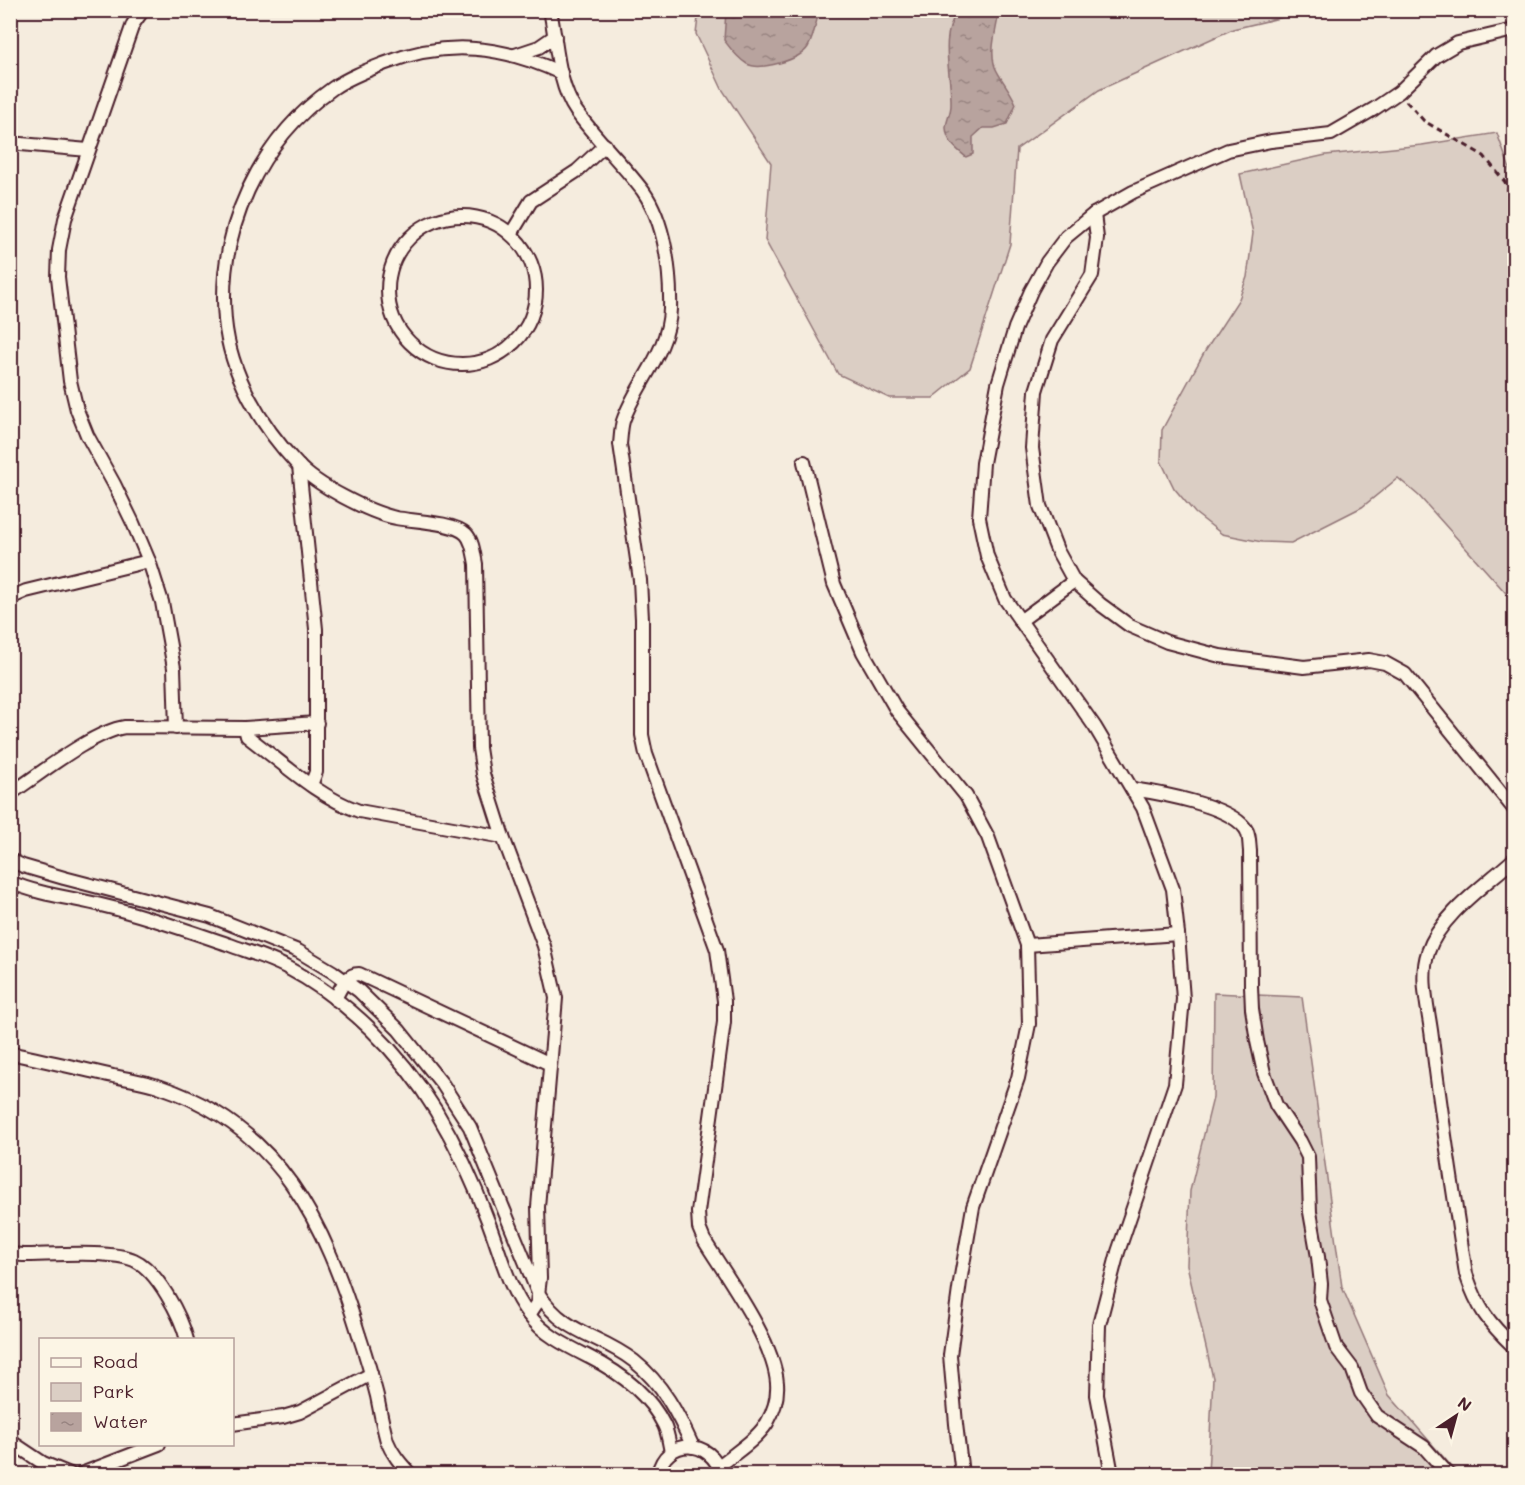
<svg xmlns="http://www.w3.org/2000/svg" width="1525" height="1485" viewBox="0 0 1525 1485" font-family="Mali,sans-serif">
<defs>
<pattern id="water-ripples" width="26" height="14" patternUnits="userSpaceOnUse" patternTransform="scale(1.5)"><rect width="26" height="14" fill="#b8a39e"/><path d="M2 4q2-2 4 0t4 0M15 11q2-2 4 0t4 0" fill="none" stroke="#988481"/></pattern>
</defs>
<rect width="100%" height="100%" fill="#f5ecde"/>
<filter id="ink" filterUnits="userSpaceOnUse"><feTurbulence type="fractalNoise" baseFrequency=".0167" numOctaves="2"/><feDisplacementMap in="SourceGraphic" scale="12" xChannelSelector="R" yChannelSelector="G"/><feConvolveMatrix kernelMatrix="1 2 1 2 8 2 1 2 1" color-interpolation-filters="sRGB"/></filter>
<g filter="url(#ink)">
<g fill="#dbcec4" stroke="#927678" stroke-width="1.5">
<path d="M699 10 1309 11 1233 29 1099 90 1017 149 1010 244 970 368 933 398H889L838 374 765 240 771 163 722 89 696 34Z"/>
<path d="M1497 133 1514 181V602L1419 496 1398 478 1362 507 1291 543 1262 542 1222 534 1195 513 1174 488 1161 461 1162 430 1204 353 1239 299 1247 277 1253 233 1240 174 1326 155 1422 145Z"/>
<path d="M1214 993 1302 997 1342 1287 1389 1395 1452 1467 1462 1474H1208L1213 1378 1187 1265 1190 1191 1213 1098Z"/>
</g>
<g fill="url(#water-ripples)" stroke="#8c6e70" stroke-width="1.5">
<path d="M726 11V10L819 11C816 22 814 37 808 47 800 60 760 71 747 64 737 58 730 48 724 40Z"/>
<path d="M958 11H999C997 29 989 49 995 67 1000 79 1011 91 1016 104L1007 124 994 128H983L973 137V154L966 157C956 149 947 142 946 128 946 121 951 113 951 105 952 75 938 37 958 11Z"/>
</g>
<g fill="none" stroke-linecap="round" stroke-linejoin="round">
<g stroke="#4a1f2b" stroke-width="16">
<g id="street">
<path d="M143 10 133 24 65 219 59 250 58 277 70 381 77 410 87 435 114 484 133 523 149 561 162 602 174 668 176 728"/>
<path d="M550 10C557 43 557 83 576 111 596 139 622 163 643 191 665 222 671 272 670 309 669 352 636 383 623 421 621 428 621 436 620 444L640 580 642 619V735L646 754 717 950 724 1001V1022L698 1212 699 1228 704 1240C726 1276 774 1341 777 1383 778 1397 774 1411 767 1423 755 1441 735 1453 719 1466"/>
<path d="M515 55 539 47 555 36"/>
<path d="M10 143 88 150"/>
<path d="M1094 214 1097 238 1092 275 1052 340 1036 391 1032 448 1040 506 1057 550 1074 581 1100 604 1130 626 1167 642 1220 656 1304 667 1369 660 1385 663 1405 674 1514 809"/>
<circle cx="462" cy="290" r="74"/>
<path d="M511 234 531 201 577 171 605 145"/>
<path d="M804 462 834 584 863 652 897 711 966 796 988 837 1027 945 1029 1024 1018 1078 973 1207 960 1282 950 1355 956 1424 962 1474"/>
<path d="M299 466 316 629V772L311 785"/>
<path d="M10 598 26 591 149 561"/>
<path d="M1020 621 1074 581"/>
<path d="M245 728 247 736 252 740C286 766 319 797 359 811L503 837"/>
<path d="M1132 789C1159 793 1228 805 1245 828 1250 834 1249 844 1250 851L1251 986 1252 1009 1257 1041 1264 1073 1276 1105 1300 1141 1308 1157 1310 1212 1318 1257 1321 1284 1320 1300 1336 1347 1352 1368 1361 1393 1377 1416 1424 1447 1448 1474"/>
<path d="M10 794C40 774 92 732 125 727L245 728 317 723"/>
<path d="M1514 859C1487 884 1440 915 1428 952 1419 978 1429 1011 1432 1038 1441 1117 1454 1195 1466 1274 1478 1309 1488 1322 1514 1347"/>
<path d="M10 860 23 866 64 878 210 916 298 951 333 972 359 991 399 1030 443 1085 470 1127 538 1293C566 1336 598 1333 634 1361 663 1384 678 1414 693 1447"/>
<path d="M10 882C40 895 74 898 105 906 147 916 189 931 230 945 249 952 269 958 286 967 348 1000 400 1052 436 1111 457 1146 474 1183 488 1221 500 1252 508 1288 529 1315 544 1335 567 1346 589 1357 619 1372 649 1394 664 1425 668 1433 669 1443 671 1452"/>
<path d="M1027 945 1178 934"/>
<path d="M335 999C341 988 346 974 359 974L550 1064"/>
<path d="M10 1053C45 1061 79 1068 113 1076 129 1079 146 1082 161 1087 280 1127 325 1224 359 1335 366 1356 372 1376 377 1396 380 1411 383 1427 387 1441 392 1454 401 1464 410 1474"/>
<path d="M10 1254 23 1255C50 1255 111 1250 134 1260 157 1270 181 1316 187 1340"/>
<path d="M529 1315 537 1303 540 1278 538 1207 556 998 544 946 503 837 483 774 479 748 476 564C474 555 473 541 466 534 454 522 412 521 396 518 368 512 316 485 297 464 261 426 230 374 225 320 217 230 259 140 333 88 349 77 368 70 386 63 447 39 503 46 561 73"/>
<path d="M232 1424 283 1417 300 1412 371 1374"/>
<path d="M10 1441 43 1463 70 1474"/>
<path d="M81 1474 159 1444"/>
<path d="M658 1474C665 1437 712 1438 721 1474"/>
<path d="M1112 1474 1097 1395 1099 1325 1118 1252 1175 1084 1183 999 1178 934 1173 889 1143 808 1095 727 1005 599 987 556 979 518 983 463 998 384 1015 328 1031 291 1047 262 1066 237 1094 214 1133 192 1228 150 1271 141 1331 134 1374 109 1399 92 1436 56 1458 43 1514 30"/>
</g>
</g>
<path stroke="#4a1f2b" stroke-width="3" stroke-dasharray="6 4.5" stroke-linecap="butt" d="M1406 101 1424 121 1484 156 1505 182 1514 207"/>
<use href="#street" stroke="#fcf5e5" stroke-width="12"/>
</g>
</g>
<rect width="1525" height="1485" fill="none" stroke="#fcf5e5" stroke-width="36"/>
<rect x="18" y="18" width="1489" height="1449" fill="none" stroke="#4a1f2b" stroke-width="2" filter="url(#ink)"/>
<rect x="39" y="1338" width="195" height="108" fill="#fcf5e5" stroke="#b59f9b" stroke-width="1.5"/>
<rect x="51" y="1358" width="30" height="9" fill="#fcf5e5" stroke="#b59f9b" stroke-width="1.5"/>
<text x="93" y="1368" font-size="18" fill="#4a1f2b">Road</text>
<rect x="51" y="1383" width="30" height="18" fill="#dbcec4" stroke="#b59f9b" stroke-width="1.5"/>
<text x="93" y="1398" font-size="18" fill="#4a1f2b">Park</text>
<rect x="51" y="1413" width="30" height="18" fill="url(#water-ripples)" stroke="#b59f9b" stroke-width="1.5"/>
<text x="93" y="1428" font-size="18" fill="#4a1f2b">Water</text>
<g transform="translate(1456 1416) rotate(36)" stroke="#fcf5e5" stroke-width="4.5" paint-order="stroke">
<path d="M0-4.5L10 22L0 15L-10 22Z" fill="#4a1f2b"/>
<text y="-9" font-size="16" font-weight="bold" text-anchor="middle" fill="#4a1f2b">N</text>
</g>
</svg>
